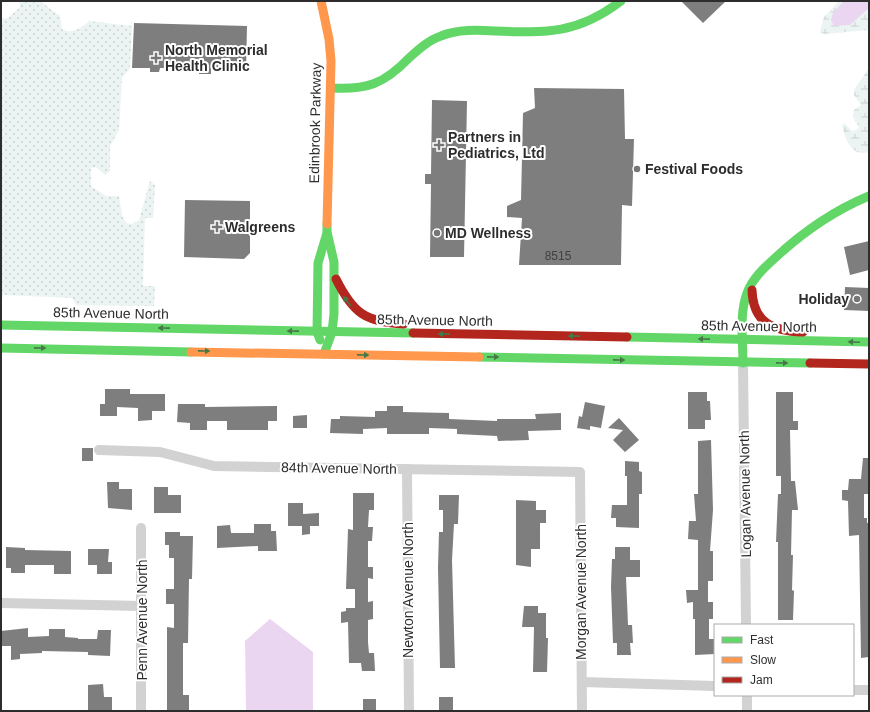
<svg xmlns="http://www.w3.org/2000/svg" width="870" height="712" viewBox="0 0 870 712" font-family="Arial,sans-serif">
<defs>
<pattern id="grass-dots" width="8" height="8" patternUnits="userSpaceOnUse"><rect width="8" height="8" fill="#ebf4f2"/><path d="M2 2h.1M6 6h.1" fill="none" stroke="#cad2d0" stroke-width="1.8" stroke-linecap="round"/></pattern>
<pattern id="wetland-marsh" width="20" height="14" patternUnits="userSpaceOnUse"><rect width="20" height="14" fill="#ebf4f2"/><path d="M1 5h8M5 5V1M11 12h8M15 12V8" fill="none" stroke="#cad2d0"/></pattern>
</defs>
<rect width="100%" height="100%" fill="#fff"/>
<path fill="url(#grass-dots)" d="M19 1H40L60 16 62 29C71 35 82 28 89 21L132 26 130 68 122 78 119 130 110 146V171L105 175 96 167 91 168V186L106 196H119L122 215 126 223 132 224 139 220 150 181 155 185 153 218H145L143 286H155L154 306 76 305 72 298 3 295 1 303V19L8 18 20 7Z"/>
<g fill="url(#wetland-marsh)">
<path d="M839 1H869V30L824 34 820 32 824 17Z"/>
<path d="M869 68V152C851 157 846 140 842 126L844 123 852 131 856 130 859 127 853 117 854 110 861 105 854 95V90Z"/>
</g>
<g fill="#ebd6f1">
<path d="M844 1H869V8L850 25 834 26 831 20 833 13Z"/>
<path d="M270 619 313 652V711H246L245 641Z"/>
</g>
<g fill="#7e7e7e">
<path d="M681 1H726L703 23Z"/>
<path d="M134 23 247 26 246 70 211 69V74H199V69L160 68 159 72H150V68H132Z"/>
<path d="M534 88 624 89 625 139H634L632 206 622 205 621 265H519L522 218 507 217V206L521 200 523 113 535 108Z"/>
<path d="M432 100 467 101 464 257H430L431 184H425V174H431Z"/>
<path d="M185 200 250 201V253L244 259 184 257Z"/>
<path d="M869 241V270L850 275 844 247Z"/>
<path d="M845 287 869 288V311L844 310Z"/>
<path d="M105 389H130V394H165V411H152V420L138 421V408L117 407V416H100V404H105Z"/>
<path d="M688 392H707V401H710L711 420H705V429H688Z"/>
<path d="M776 392H793V421H798V430H790L791 481H795L798 510H792L791 555H793L792 590 794 591 793 620H778V542H776L778 494H781V476H776Z"/>
<path d="M585 402 605 406 601 428 590 426V430L577 428 579 416 582 417Z"/>
<path d="M178 404H205V407L277 406V421H268V430H227V421H207V430H190V423L177 422Z"/>
<path d="M387 406H403V412L449 413V419L497 421V419H536L535 414 561 413V430L528 431 529 440 498 441 497 436 457 434V429L429 428V434H387V428L363 429V434L330 433 331 419H340V416L375 417V411H387Z"/>
<path d="M307 415V428H293V416Z"/>
<path d="M619 418 639 440 625 452 613 440 623 430 608 428Z"/>
<path d="M711 440 713 510 710 551H713V581H708V602H713V619H709V639H715V654L695 655V619H693V602L687 603 686 590H698V540L688 539 689 521H696L694 494H698V441Z"/>
<rect x="82" y="448" width="11" height="13"/>
<path d="M863 458H869V494H864V518H867V523H869V657L861 658 859 535 849 536 848 501 842 500V490H848L849 479H861Z"/>
<path d="M625 461 639 462V471L642 472V494H639V528L616 527V518H611L612 505H627V476H625Z"/>
<path d="M107 482H119V489H132V510L108 508Z"/>
<path d="M154 487H168V495H181V513H154Z"/>
<path d="M353 493H374V510H369L368 527H373L372 541H368V567H373V579L368 578V602L373 601V619L368 620V642L369 653H374L375 671H362L361 663H349L348 622 341 623V612L346 611V608H355V589H346L348 529 353 530Z"/>
<path d="M439 495H459L458 524H454L452 560 455 668H440L438 568 439 532H443V510H439Z"/>
<path d="M516 500 536 501V510H546V523H540V549H531V567L516 565Z"/>
<path d="M288 503H303V514L319 513V526H310V534L302 535V526H288Z"/>
<path d="M254 524H271V531H276L277 551H258V546L217 548V526L230 525 231 533H254Z"/>
<path d="M165 532H180V536H193L192 579H189L188 643H183V695H189V711H167V627L174 628V604H166V589H174V558H169V545H165Z"/>
<path d="M6 547 25 548V550L71 551V574H54V565H25V573H11V568H6Z"/>
<path d="M615 547H630V560H640V577H626L628 625H632L633 643H630L631 655H617V643H613L611 587 612 559H615Z"/>
<path d="M88 549H109L108 562H112V574H97V565H88Z"/>
<path d="M524 606H538V613H546V638H548L547 672H533L534 627H522Z"/>
<path d="M28 628V637L49 636V629H65V637L78 638V639H97L98 630H111L110 656 88 655V652L42 651V653L20 654V659L11 660V646H1V631Z"/>
<path d="M103 684 104 697H112V711H88V685Z"/>
<rect x="439" y="697" width="14" height="14"/>
<rect x="363" y="699" width="13" height="12"/>
</g>
<g fill="none" stroke-linecap="round" stroke-linejoin="round">
<g stroke="#d2d2d2" stroke-width="10">
<path d="M743 363 746 625"/>
<path d="M99 450 160 452 214 466 580 472 582 711"/>
<path d="M407 469 409 711"/>
<path d="M1 603 142 606"/>
<path d="M582 682 715 686"/>
<path d="M853 690H869"/>
<path d="M141 711V528"/>
<path d="M747 711V695"/>
</g>
<g stroke="#63d668" stroke-width="9">
<path d="M331 88C367 90 384 84 409 58 419 49 429 40 441 36 458 29 477 30 495 31 547 33 578 34 621 1"/>
<path d="M1 325 413 333"/>
<path d="M627 337 869 342"/>
<path d="M320 340 317 332 318 263 327 233"/>
<path d="M1 348 191 352"/>
<path d="M324 354 332 332 334 314V262L327 232V224"/>
<path d="M479 357 810 363"/>
<path d="M743 363C743 340 739 315 747 293 752 279 764 268 775 258 804 231 833 211 869 196"/>
</g>
<g stroke="#ff974d" stroke-width="9">
<path d="M321 1 329 39 331 61 327 224"/>
<path d="M191 352 479 357"/>
</g>
<g stroke="#b3261e" stroke-width="9">
<path d="M336 279C353 313 365 322 404 324"/>
<path d="M752 290C753 323 773 331 803 332"/>
<path d="M413 333 627 337"/>
<path d="M810 363 869 364"/>
</g>
</g>
<defs><path id="oneway-solid" d="M-6-.8H1V-3.2L6.5 0L1 3.2V.8H-6Z"/></defs>
<g fill="#457948">
<use href="#oneway-solid" transform="translate(347 301) rotate(-127)"/>
<use href="#oneway-solid" transform="translate(164 328) rotate(-179)"/>
<use href="#oneway-solid" transform="translate(293 331) rotate(-179)"/>
<use href="#oneway-solid" transform="translate(444 334) rotate(-179)"/>
<use href="#oneway-solid" transform="translate(574 336) rotate(-179)"/>
<use href="#oneway-solid" transform="translate(704 339) rotate(-179)"/>
<use href="#oneway-solid" transform="translate(854 342) rotate(-178)"/>
<use href="#oneway-solid" transform="translate(40 348) rotate(1)"/>
<use href="#oneway-solid" transform="translate(204 351) rotate(1)"/>
<use href="#oneway-solid" transform="translate(363 355) rotate(1)"/>
<use href="#oneway-solid" transform="translate(493 357) rotate(1)"/>
<use href="#oneway-solid" transform="translate(619 360) rotate(1)"/>
<use href="#oneway-solid" transform="translate(782 363) rotate(1)"/>
</g>
<g fill="#767676" stroke="#fff" stroke-width="1.5">
<path d="M154 52h4v4h4v4h-4v4h-4v-4h-4v-4h4z"/>
<path d="M437 139h4v4h4v4h-4v4h-4v-4h-4v-4h4z"/>
<circle cx="637" cy="169" r="4"/>
<path d="M215 221h4v4h4v4h-4v4h-4v-4h-4v-4h4z"/>
<circle cx="437" cy="233" r="4"/>
<circle cx="857" cy="299" r="4"/>
</g>
<g text-anchor="middle" dominant-baseline="central" stroke-width="4" stroke-linejoin="round" paint-order="stroke">
<g font-size="12" fill="#414141">
<text x="558" y="256">8515</text>
</g>
<g font-size="14" font-weight="bold" fill="#2d2d2d" stroke="#fff" text-anchor="start">
<text x="165" y="50">North Memorial<tspan x="165" dy="16">Health Clinic</tspan></text>
<text x="448" y="137">Partners in<tspan x="448" dy="16">Pediatrics, Ltd</tspan></text>
<text x="645" y="169">Festival Foods</text>
<text x="225" y="227">Walgreens</text>
<text x="445" y="233">MD Wellness</text>
<text x="849" y="299" text-anchor="end">Holiday</text>
</g>
<g font-size="14" fill="#2d2d2d" stroke="#fff">
<text transform="translate(315 123) rotate(-89)">Edinbrook Parkway</text>
<text transform="translate(111 313) rotate(1)">85th Avenue North</text>
<text transform="translate(435 320) rotate(1)">85th Avenue North</text>
<text transform="translate(759 326) rotate(1)">85th Avenue North</text>
<text transform="translate(339 468) rotate(1)">84th Avenue North</text>
<text transform="translate(745 494) rotate(-91)">Logan Avenue North</text>
<text transform="translate(408 590) rotate(-90)">Newton Avenue North</text>
<text transform="translate(581 592) rotate(-90)">Morgan Avenue North</text>
<text transform="translate(142 620) rotate(-90)">Penn Avenue North</text>
</g>
</g>
<rect width="870" height="712" fill="none" stroke="#2d2d2d" stroke-width="4"/>
<rect x="714" y="624" width="140" height="72" fill="#ffffff" stroke="#ababab"/>
<rect x="722" y="637" width="20" height="6" fill="#63d668" stroke="#ababab"/>
<text x="750" y="644" font-size="12" fill="#2d2d2d">Fast</text>
<rect x="722" y="657" width="20" height="6" fill="#ff974d" stroke="#ababab"/>
<text x="750" y="664" font-size="12" fill="#2d2d2d">Slow</text>
<rect x="722" y="677" width="20" height="6" fill="#b3261e" stroke="#ababab"/>
<text x="750" y="684" font-size="12" fill="#2d2d2d">Jam</text>
</svg>
